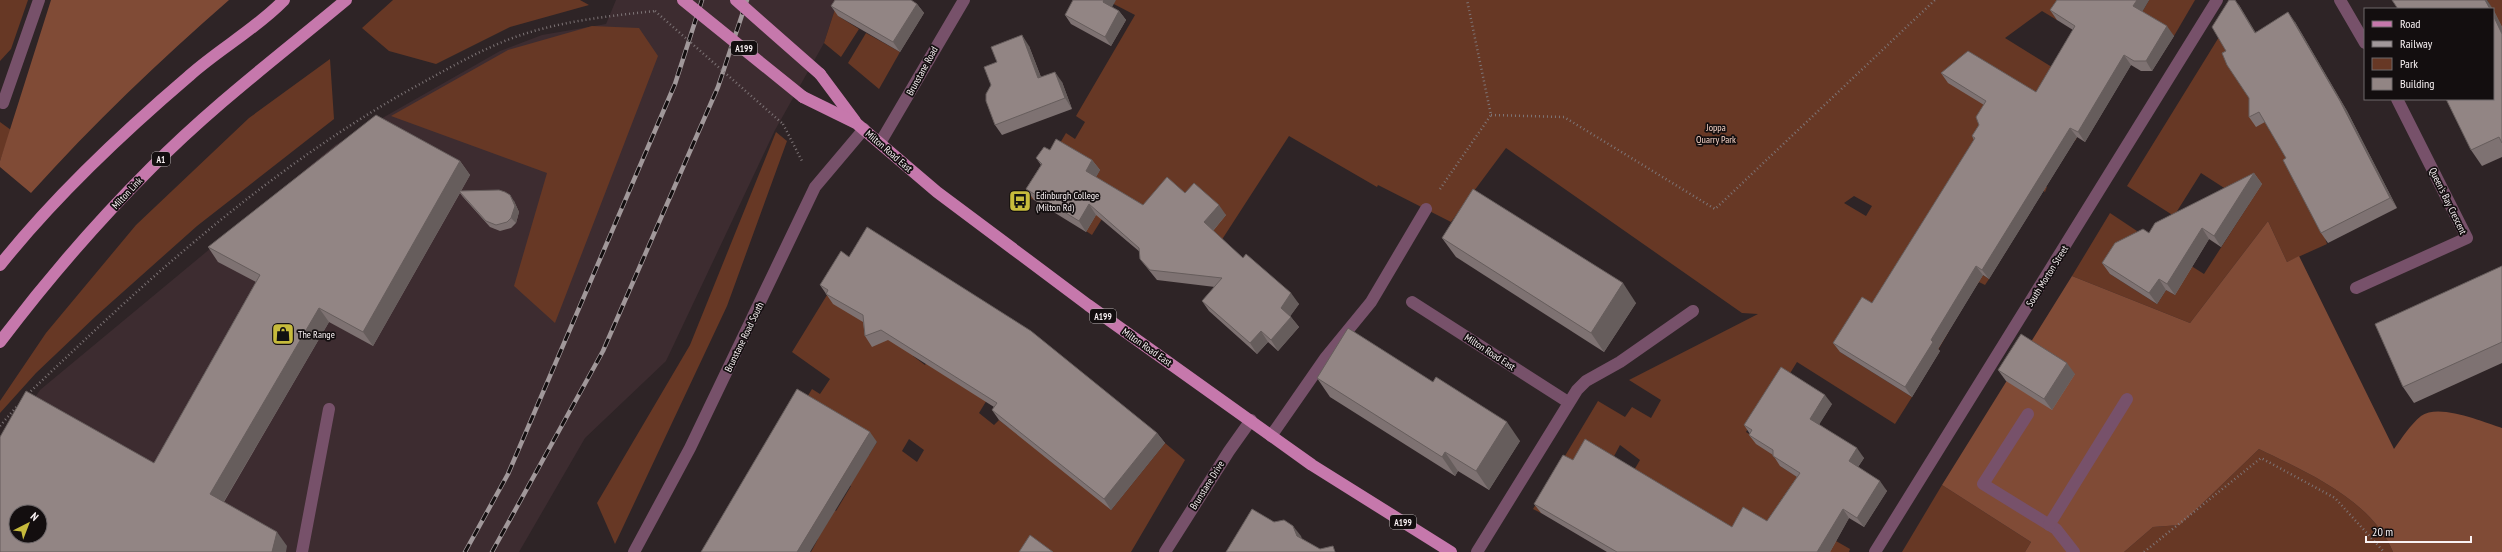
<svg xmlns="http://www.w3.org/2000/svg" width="2502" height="552" viewBox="0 0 2502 552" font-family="'PT Sans Narrow',sans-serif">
<rect width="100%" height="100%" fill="#2e2426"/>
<path fill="#3d2c30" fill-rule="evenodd" d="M616 0H838L824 43 775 130 666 361 585 438 519 552H0V449L40 390 335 145 500 51 542 35 606 24ZM16 512H40V536H16Z"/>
<g fill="#673825" fill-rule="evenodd">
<path d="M0 0H28L11 49 0 61Z"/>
<path d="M393 0H580L589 5 510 27 436 64 389 51 362 28Z"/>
<path d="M838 0V16L859 29 841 57 824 43Z"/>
<path d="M1106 0H2069L2057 20 2042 11 2005 38 2060 72 2042 101 2018 102 2077 137 2075 141 2009 101 1978 146 2047 187 2045 192 1980 151 1924 238 1989 279 1985 285 1979 282 1976 286 1889 295 1949 331 1938 350 1840 352 1912 397 1895 424 1797 362 1771 404 1757 413 1746 432 1759 440 1780 459V466L1807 483 1836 541 1850 549 1849 552H1764L1630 477 1640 460 1620 445 1612 460 1570 465 1541 513 1533 509 1598 401 1625 417 1632 407 1651 418 1661 400 1629 380 1758 314 1742 313 1506 148 1451 222 1378 185 1377 187 1289 136 1212 255 1115 198 1092 235 1086 231 1093 182 1100 170 1057 160 1034 200 1028 197 1066 133 1075 139 1085 122 1076 116 1135 15ZM1854 196 1872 206 1866 216 1844 203Z"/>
<path d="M2149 0H2195L2174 36 2140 16Z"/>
<path d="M2487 0H2502V61L2493 15 2495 13Z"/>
<path d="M592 26 639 28 658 56 555 323 514 286 547 173 391 116 508 50Z"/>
<path d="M866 33 900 52 879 89 848 63Z"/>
<path d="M2219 37 2271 133 2287 124 2327 244 2287 262 2268 221 2190 323 2072 276 2110 213 2137 231 2110 274 2157 304 2166 290 2175 295 2185 262 2204 274 2249 204 2201 173 2174 216 2127 186Z"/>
<path d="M330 59 334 119 197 226 96 316 36 373 0 413V401L46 333 136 225 249 118Z"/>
<path d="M0 122 11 130 0 161Z"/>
<path d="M776 132 787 141 727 306 615 544 597 503 690 345Z"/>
<path d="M953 289 913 356 925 365 935 349 1027 334 979 413 994 425 999 420 1009 428 1022 413 1111 510 1165 443 1185 460 1131 552H811L818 539 801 529 818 500 836 511 851 486 833 475 851 445 869 455 877 442 806 399 812 389 820 394 830 379 792 352 827 295 835 300ZM909 439 924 450 917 462 902 451Z"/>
<path d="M2259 449C2306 472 2372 500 2393 552H2124L2153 527 2180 525Z"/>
<path d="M1942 485 2031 542 2025 552H1902Z"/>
</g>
<g fill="#804b36">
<path d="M51 0H229C159 61 93 124 31 193L0 167V161Z"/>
<path d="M2268 221 2287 262 2299 256 2394 449C2402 438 2410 425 2421 416 2439 403 2483 422 2502 428V552H2393C2372 500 2306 472 2259 449L2180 525 2153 527 2124 552H2025L2031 542 1942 485 2072 276 2190 323Z"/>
</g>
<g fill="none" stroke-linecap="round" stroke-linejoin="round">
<g stroke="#7e7577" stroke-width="2.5" stroke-dasharray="1 3" stroke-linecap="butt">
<path d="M1491 115 1564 117 1715 209 1935 0"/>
<path d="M783 124 803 163"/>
<path d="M1440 189 1491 115 1467 0"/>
<path d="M28 394C149 277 272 165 420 84 451 67 484 48 518 36 562 21 609 16 655 11"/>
<path d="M0 426 18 405"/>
<path d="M2144 552 2261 458 2335 498 2384 552"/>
</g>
<g stroke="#77516a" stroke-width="12">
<path d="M3 103 39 0"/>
<path d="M2028 414 1983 484 2056 529 2074 552"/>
<path d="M1271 436 1326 357 1371 302 1426 209"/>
<path d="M2049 525 2127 399"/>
<path d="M302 552 329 409"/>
</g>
<g stroke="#77516a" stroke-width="12">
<path d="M2340 0 2365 43"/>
<path d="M880 143 964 0"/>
<path d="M2356 288 2467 238 2397 99"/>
<path d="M1412 302 1568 402"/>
<path d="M634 552 690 448 815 187 864 129"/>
<path d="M1165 552 1229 451 1251 420"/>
<path d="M1477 552 1577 390 1586 381 1620 362 1693 311"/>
<path d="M1875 552 2217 0"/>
</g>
<g stroke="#c678ac" stroke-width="12">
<path d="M820 74 855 121"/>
<path d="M803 97 856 123 937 192 1088 305 1312 465 1451 552"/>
<path d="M0 265C56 195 121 134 189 76 219 49 256 29 284 0"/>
<path d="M0 342C46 281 97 222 151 168 211 107 280 55 346 0"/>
</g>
<g stroke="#a1989a" stroke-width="4.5">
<g id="rail">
<path d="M465 552 508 474 675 84 702 0"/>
<path d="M492 552 603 351 718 87 747 0"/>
</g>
</g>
<use href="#rail" stroke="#130e0f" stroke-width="3" stroke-dasharray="9" stroke-linecap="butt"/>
<path stroke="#7e7577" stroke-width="2.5" stroke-dasharray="1 3" stroke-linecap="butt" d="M655 11 783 124"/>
<g stroke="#c678ac" stroke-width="12">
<path d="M683 0 803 97"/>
<path d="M736 0 820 74"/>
</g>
</g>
<g fill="#7e7272">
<path d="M2057 0H2149L2142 11 2174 36 2152 71H2141L2131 65 2085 142 2077 137 1989 279 1983 275 1938 349 1940 351 1912 397 1840 352 1833 343 1872 303 1974 140 1972 136 1979 125 1984 105 1948 83 1941 73 2036 92 2073 30 2057 20 2050 10Z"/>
<path d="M917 4 924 13 900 52 838 16 831 6Z"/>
<path d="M2239 5 2255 32 2295 22 2347 111 2397 208 2328 243 2321 233 2286 158 2265 122 2256 127 2249 117V98Z"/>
<path d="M1112 7 1119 11 1126 20 1111 46 1071 24 1065 15Z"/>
<path d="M2493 9 2502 27V157L2482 166 2471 150 2493 99Z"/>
<path d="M1029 46 1041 77 1062 82 1072 109 1002 135 995 125 991 85 997 62Z"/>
<path d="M1050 150 1092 160 1100 170 1096 177 1143 205 1185 193 1226 215 1213 231 1243 258 1299 304 1290 316 1299 327 1278 351 1268 342 1257 354 1209 311 1202 301 1215 287 1157 280 1148 269 1140 259V252L1096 215 1086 232 1034 200 1026 189 1041 165 1036 158Z"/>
<path d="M460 161 470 175 461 191 514 201 519 212 516 223 511 228 500 231 490 227 463 197 460 193 373 346 329 322 224 502 287 546 154 463 256 282 218 262 208 247Z"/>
<path d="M2254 173 2262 184 2221 247 2209 239 2175 295 2166 290 2157 304 2110 274 2102 263 2149 233Z"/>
<path d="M1442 238 1636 303 1604 352 1456 257Z"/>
<path d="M2502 266V363L2414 403 2403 387Z"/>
<path d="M820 285 1157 433 1165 443 1111 510 999 420 992 410 994 407 888 340 872 347 865 336 863 322 833 304Z"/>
<path d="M1998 370 2075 374 2052 410 2006 381Z"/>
<path d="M1317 378 1520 441 1489 490 1458 471 1455 476 1330 397Z"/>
<path d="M1832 404 1819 424 1864 458 1858 467 1887 491 1864 527 1849 518 1830 552H1607L1541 513 1534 504 1573 460 1732 527 1767 521 1797 477 1780 466 1773 455 1756 444 1749 435 1750 434 1744 425Z"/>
</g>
<g fill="#665d5c">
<path d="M1104 0H1116L1110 11 1103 2Z"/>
<path d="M2137 0H2149L2140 16 2133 6Z"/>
<path d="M2235 0 2239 5 2262 43 2255 33Z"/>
<path d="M2485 0H2487L2493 9H2490Z"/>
<path d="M917 4 924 13 900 52 893 42Z"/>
<path d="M2493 9 2502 27V34L2493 15Z"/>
<path d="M1119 11 1126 20 1111 46 1105 37Z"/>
<path d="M2288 12 2295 22 2347 111 2397 208 2390 198Z"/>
<path d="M2167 26 2174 36 2152 71 2146 61Z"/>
<path d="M1022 35 1029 46 1045 88 1038 78Z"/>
<path d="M2124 55 2131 65 2085 142 2078 132Z"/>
<path d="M1055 72 1062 82 1072 109 1065 98Z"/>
<path d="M2070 128 2077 137 1989 279 1982 270Z"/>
<path d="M1092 160 1100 170 1093 182 1086 171Z"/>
<path d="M460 161 470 175 373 346 363 332Z"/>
<path d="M2254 173 2262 184 2221 247 2214 236Z"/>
<path d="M510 195 514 201 519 212 516 223 511 218Z"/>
<path d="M1089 204 1096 215 1086 232 1079 221Z"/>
<path d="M1219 205 1226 215 1211 233 1204 222Z"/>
<path d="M2202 228 2209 239 2175 295 2167 284Z"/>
<path d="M1976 266 1983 275 1938 349 1940 351 1912 397 1905 387 1931 340Z"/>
<path d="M2159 279 2166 290 2157 304 2149 293Z"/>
<path d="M1623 283 1636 303 1604 352 1591 333Z"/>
<path d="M1291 293 1299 304 1289 318 1281 308Z"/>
<path d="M319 308 329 322 220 508 210 494Z"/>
<path d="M1291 317 1299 327 1278 351 1271 340Z"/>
<path d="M1261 331 1268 342 1257 354 1250 343Z"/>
<path d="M2067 363 2075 374 2052 410 2044 399Z"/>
<path d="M1825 395 1832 404 1817 428 1810 419Z"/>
<path d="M1507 422 1520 441 1489 490 1476 471Z"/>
<path d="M870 432 877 442 810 552H797Z"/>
<path d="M1157 433 1165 443 1111 510 1104 499Z"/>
<path d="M1857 448 1864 458 1855 471 1849 461Z"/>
<path d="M1445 452 1458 471 1455 476 1442 457Z"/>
<path d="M1880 481 1887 491 1864 527 1857 518Z"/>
<path d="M1843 509 1849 518 1830 552H1817Z"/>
<path d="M1293 526 1301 536 1305 546 1297 536Z"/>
<path d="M277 532 287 546 286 552H272Z"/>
</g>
<g fill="#928584" stroke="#665d5c" fill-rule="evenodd">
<path d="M835 0H911L917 4 893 42 831 6Z"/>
<path d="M1073 0H1104L1103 2 1119 11 1105 37 1065 15Z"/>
<path d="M2057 0H2137L2133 6 2167 26 2146 61H2134L2124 55 2078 132 2070 128 1982 270 1976 266 1931 340 1933 342 1905 387 1833 343 1862 297 1872 303 1975 138 1972 136 1979 125 1976 117 1986 101 1941 73 1968 51 2036 92 2075 26 2050 10Z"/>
<path d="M2229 0H2235L2255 33 2288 12 2340 101 2390 198 2321 233 2283 160 2286 158 2259 112 2249 117V98L2227 65 2222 53 2226 51 2212 27Z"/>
<path d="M2392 0H2485L2490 9H2398Z"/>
<path d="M2493 15 2502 34V143L2499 137 2471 150 2446 99H2493Z"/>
<path d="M1022 35 1038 78 1055 72 1065 98 995 125 986 101V94L991 85 984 67 997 62 991 47Z"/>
<path d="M376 115 460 161 363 332 319 308 210 494 277 532 272 552H0V437L26 391 154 463 260 275 208 247ZM16 512H40V536H16Z"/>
<path d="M1056 139 1092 160 1086 171 1143 205 1167 177 1185 193 1194 183 1219 205 1204 222 1243 258 1246 254 1291 293 1281 308 1291 317 1271 340 1261 331 1250 343 1202 301 1222 278 1150 270 1140 259 1139 248 1089 204 1079 221 1026 189 1042 164 1036 158 1044 147 1050 150Z"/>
<path d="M2254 173 2214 236 2202 228 2167 284 2159 279 2149 293 2102 263 2115 243 2143 229 2149 233 2155 223Z"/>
<path d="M1473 189 1623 283 1591 333 1442 238Z"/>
<path d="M499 190 505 192 510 195 515 206 511 218 507 222 496 225 486 221 459 191Z"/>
<path d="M867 227 1031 331 1157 433 1104 499 992 410 997 403 881 330 865 336 863 315 826 294 828 290 820 285 841 251 849 257Z"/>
<path d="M2502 266V342L2403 387 2375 324Z"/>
<path d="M1348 328 1433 382 1436 377 1507 422 1476 471 1445 452 1442 457 1317 378Z"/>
<path d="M2021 334 2067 363 2044 399 1998 370Z"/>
<path d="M1781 367 1825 395 1810 419 1857 448 1849 461 1880 481 1857 518 1843 509 1817 552H1617L1534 504 1563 455 1573 460 1585 439 1732 527 1743 507 1767 521 1800 473 1773 456V450L1749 435 1752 430 1744 425Z"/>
<path d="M797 389 870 432 797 552H701Z"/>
<path d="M1252 509 1274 522 1284 520 1293 526 1297 536 1320 549 1333 546 1335 552H1226Z"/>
<path d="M1030 535 1053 552H1019Z"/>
</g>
<defs>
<g id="bus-square" transform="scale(1.15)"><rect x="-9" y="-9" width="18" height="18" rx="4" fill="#c7bb3c" stroke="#130e0f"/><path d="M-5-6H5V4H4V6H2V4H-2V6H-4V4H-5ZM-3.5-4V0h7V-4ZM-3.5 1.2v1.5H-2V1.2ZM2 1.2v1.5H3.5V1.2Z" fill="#111"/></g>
<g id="shop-square" transform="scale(1.15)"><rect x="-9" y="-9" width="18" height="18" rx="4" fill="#c7bb3c" stroke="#130e0f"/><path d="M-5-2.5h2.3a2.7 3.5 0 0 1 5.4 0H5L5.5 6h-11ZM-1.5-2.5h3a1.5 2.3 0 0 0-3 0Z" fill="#111"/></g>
</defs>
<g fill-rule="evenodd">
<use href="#bus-square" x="1020" y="201"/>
<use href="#shop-square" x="283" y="334"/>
</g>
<g text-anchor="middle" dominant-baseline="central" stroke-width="3.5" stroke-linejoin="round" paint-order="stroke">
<g fill="#130e0f" stroke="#b4aeaf" stroke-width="1">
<rect x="731" y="41" width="26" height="14" rx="3"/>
<rect x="152" y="152" width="18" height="14" rx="3"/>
<rect x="1090" y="309" width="26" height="14" rx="3"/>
<rect x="1390" y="515" width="26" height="14" rx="3"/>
</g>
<g font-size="9" font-weight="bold" fill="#f9f2f4">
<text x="744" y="48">A199</text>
<text x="161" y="159">A1</text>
<text x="1103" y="316">A199</text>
<text x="1403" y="522">A199</text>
</g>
<g font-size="10" fill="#f9f2f4" stroke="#130e0f">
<text transform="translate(922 71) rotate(-61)">Brunstane Road</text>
<text transform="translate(889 151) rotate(41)">Milton Road East</text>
<text transform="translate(127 193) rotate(-47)">Milton Link</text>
<text transform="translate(2448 201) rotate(64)">Queen's Bay Crescent</text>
<text transform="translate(2047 276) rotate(-58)">South Morton Street</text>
<text transform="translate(744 337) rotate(-64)">Brunstane Road South</text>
<text transform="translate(1147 347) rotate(35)">Milton Road East</text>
<text transform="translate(1490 352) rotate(33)">Milton Road East</text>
<text transform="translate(1207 485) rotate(-58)">Brunstane Drive</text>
</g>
<g font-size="10" fill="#f7d4c7" stroke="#130e0f">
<text x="1716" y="127">Joppa<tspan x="1716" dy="12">Quarry Park</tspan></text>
</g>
<g font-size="10" fill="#f9f2f4" stroke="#130e0f" text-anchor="start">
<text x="1036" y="195">Edinburgh College<tspan x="1036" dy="12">(Milton Rd)</tspan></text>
<text x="298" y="334">The Range</text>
</g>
</g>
<rect x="2364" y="8" width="130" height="92" fill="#130e0f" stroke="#6f696b"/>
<rect x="2372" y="21" width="20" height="6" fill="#c678ac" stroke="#6f696b"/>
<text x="2400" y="28" font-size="12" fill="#f9f2f4">Road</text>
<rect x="2372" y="41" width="20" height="6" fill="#a1989a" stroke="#6f696b"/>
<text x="2400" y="48" font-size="12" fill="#f9f2f4">Railway</text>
<rect x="2372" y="58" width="20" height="12" fill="#673825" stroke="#6f696b"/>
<text x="2400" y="68" font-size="12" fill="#f9f2f4">Park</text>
<rect x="2372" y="78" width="20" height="12" fill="#928584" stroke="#6f696b"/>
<text x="2400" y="88" font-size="12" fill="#f9f2f4">Building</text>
<g transform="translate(28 524) rotate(42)"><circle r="19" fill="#130e0f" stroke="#6f696b"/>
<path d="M0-3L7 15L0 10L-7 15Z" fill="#c7bb3c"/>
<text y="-6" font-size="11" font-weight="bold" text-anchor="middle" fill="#f9f2f4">N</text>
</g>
<path d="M2366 536v6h105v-6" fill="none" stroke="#f9f2f4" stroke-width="2"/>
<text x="2372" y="536" font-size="12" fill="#f9f2f4" stroke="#130e0f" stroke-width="3" paint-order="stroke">20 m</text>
</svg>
